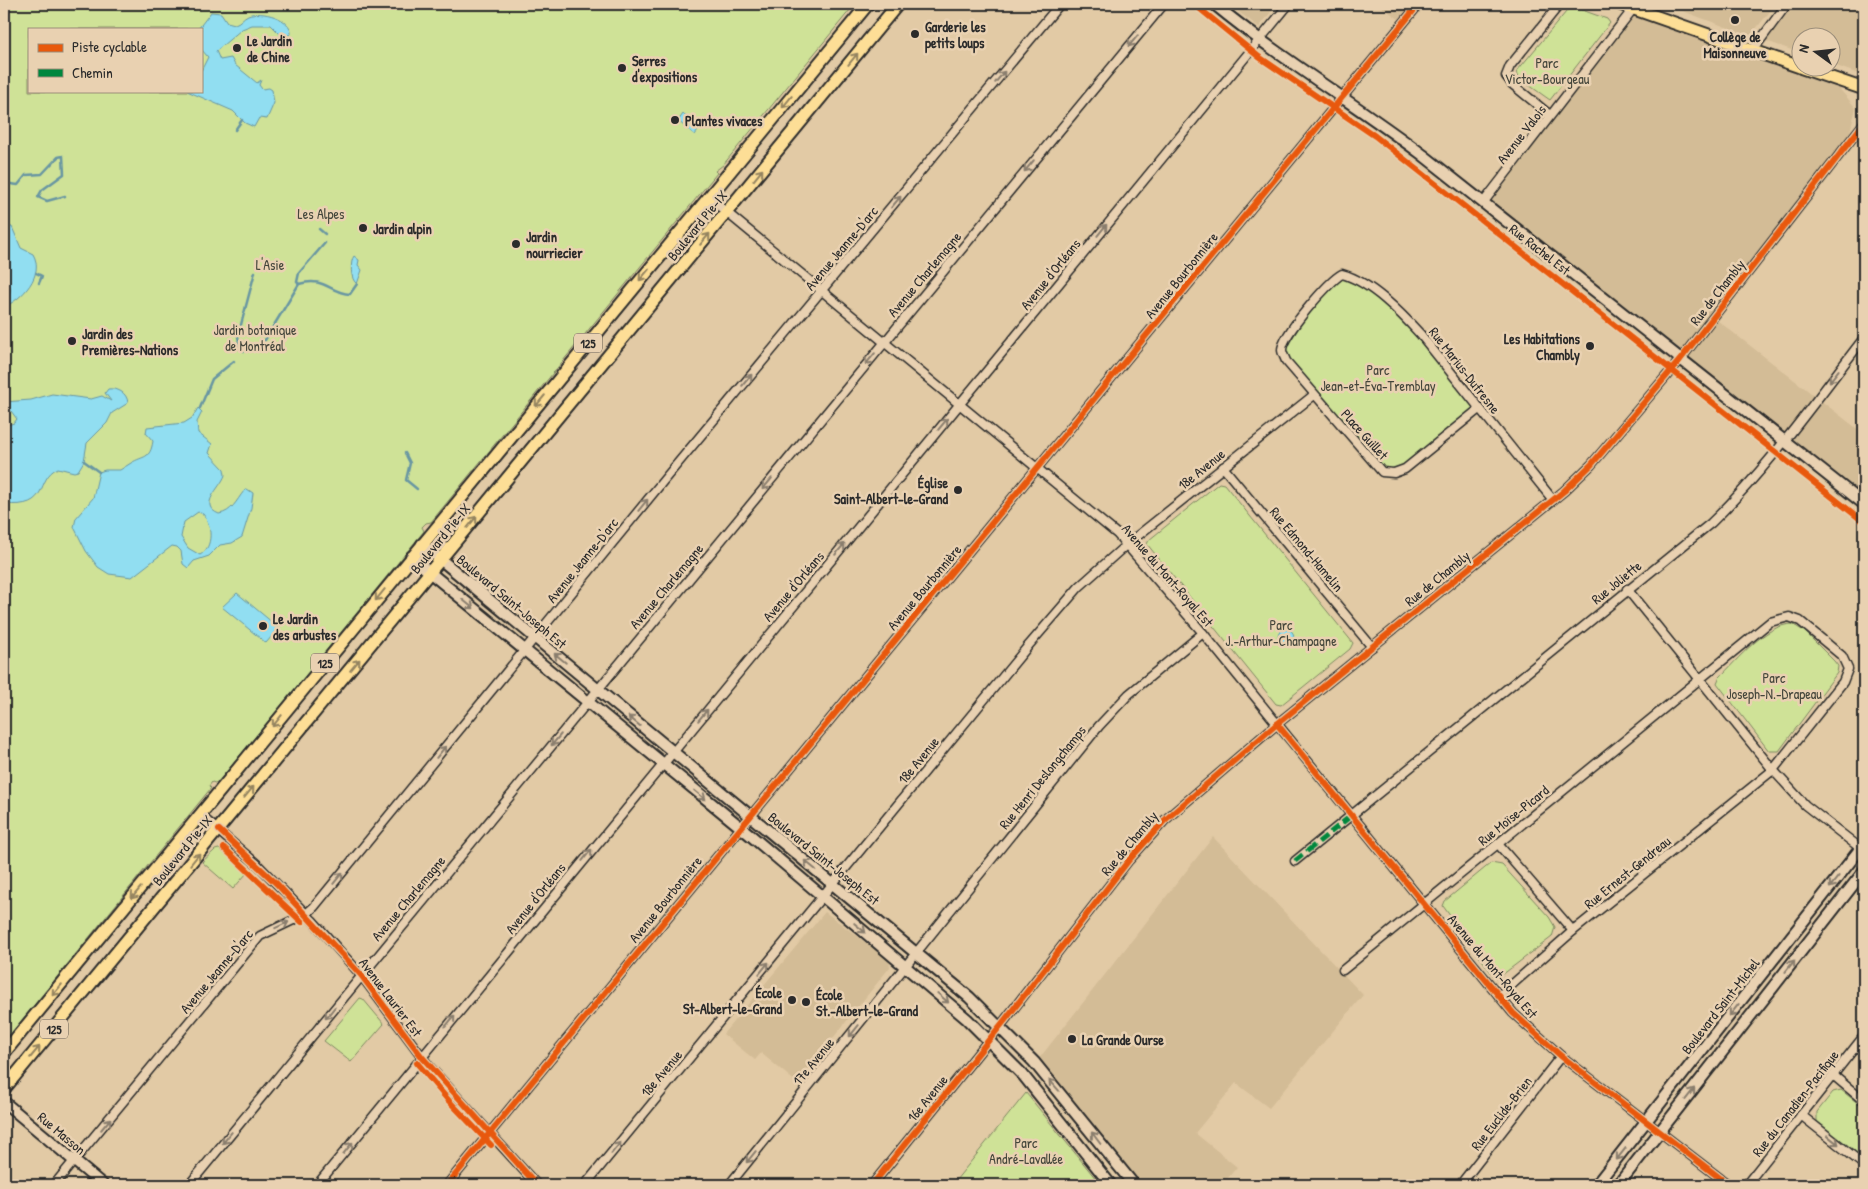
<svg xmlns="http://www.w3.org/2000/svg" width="1868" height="1189" viewBox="0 0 1868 1189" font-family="'Patrick Hand',sans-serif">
<rect width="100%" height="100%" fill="#e2caa5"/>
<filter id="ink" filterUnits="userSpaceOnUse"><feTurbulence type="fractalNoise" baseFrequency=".02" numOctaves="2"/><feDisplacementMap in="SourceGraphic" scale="10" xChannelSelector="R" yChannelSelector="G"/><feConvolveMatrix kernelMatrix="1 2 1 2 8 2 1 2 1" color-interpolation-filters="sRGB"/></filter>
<g filter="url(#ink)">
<g fill="#d3bc96">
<path d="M1228 4H1270L1274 8 1259 27Z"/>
<path d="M1378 4H1411L1399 19Z"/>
<path d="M1664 4H1776L1750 36Z"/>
<path d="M1795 4H1864V76L1831 64 1830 38H1800V53L1766 41Z"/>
<path d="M1633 9 1830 78 1856 108 1846 147 1713 317 1864 434V493L1859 500 1680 360 1491 202 1550 115Z"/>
<path d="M1213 837 1363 995 1269 1108 1236 1083 1195 1133 1237 1167 1222 1185H1141L1038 1060Z"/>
<path d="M825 912 889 960 890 967 797 1083 761 1053 755 1060 723 1034Z"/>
</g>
<g fill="#cfe297" stroke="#7d8661" fill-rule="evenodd">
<path d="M4 4H855L723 165 715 171 717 173 431 522 426 523 422 527 424 531 219 781 215 783 212 782 209 786 211 788 4 1042ZM29 29H201V91H29Z"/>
<path d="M1571 6 1607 19 1610 23 1550 100 1519 78 1517 71Z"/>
<path d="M1342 274 1400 313 1479 409 1394 473 1373 464 1282 350 1286 337Z"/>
<path d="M1219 483 1224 484 1353 643 1350 649 1281 705 1276 704 1147 544 1149 540Z"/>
<path d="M1792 624 1804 631 1834 661 1838 666 1837 673 1779 751H1769L1717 683 1719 678C1738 659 1765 625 1792 624Z"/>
<path d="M219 849 247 873 233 889 202 862 215 850Z"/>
<path d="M1491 863 1502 865 1549 917 1555 927 1552 937 1498 978 1493 975 1443 906 1445 901Z"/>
<path d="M360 998 363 999 384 1024 351 1062 324 1041Z"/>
<path d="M1841 1090 1864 1108V1158L1817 1121V1112L1833 1092Z"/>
<path d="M1026 1093 1101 1185H952Z"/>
</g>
<g fill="#91def1" stroke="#6896a2" fill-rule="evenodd">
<path d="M211 12 221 13 227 22 235 24C241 22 243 17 248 15 261 10 292 18 291 34L286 36 280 34 271 25H252L242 29 216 51 220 60 231 58 235 65 257 83 261 80 259 85 262 89 269 88 272 90 274 103 267 119 259 118 254 127 245 123 233 111 187 91H201V71L208 57 201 49V29H198Z"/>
<path d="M683 114 700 128 695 135 678 121Z"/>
<path d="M4 226 12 227 21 248 33 254C45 275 22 299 4 307V300C9 297 12 290 9 284L4 286Z"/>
<path d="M354 256 359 260 358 265 362 270 357 284C350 280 350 261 354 256Z"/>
<path d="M108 389C117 388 127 392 128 403L112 413 107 423 87 443 84 461 78 471 74 472 58 468C34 479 52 509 4 504V426L14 423 17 419 11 411 4 407V402L31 400 52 394 91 399 102 396 111 401 105 393Z"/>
<path d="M198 408 202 412 197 422 198 433 212 444 209 453 224 469 225 475C221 488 197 505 219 514 232 512 236 501 244 491L247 489 253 493 251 508 242 537 232 543 220 545 209 556 194 561 188 568 183 564 181 551 177 547 172 546 132 577 109 574 98 567 86 551 74 527 76 518 93 498 99 472 105 470H120C124 468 127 465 131 463 144 455 150 460 153 441L146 433 147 427 184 423 192 418ZM198 512 203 514C212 525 214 547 200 555L188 548 181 537 184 522Z"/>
<path d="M237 593 279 628 266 643 222 607Z"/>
<circle cx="1286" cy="637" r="8"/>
</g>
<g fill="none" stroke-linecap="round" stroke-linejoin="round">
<g stroke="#6896a2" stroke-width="2.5">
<path d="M235 130 242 120"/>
<path d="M4 183 18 185 26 175 42 174 58 157 63 156 64 174 42 190 38 197 47 201 65 196"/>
<path d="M319 229 325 234"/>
<path d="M325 243 299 273 297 282 299 284C325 276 329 293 350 294L357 284"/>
<path d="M36 273 42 276 39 283"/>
<path d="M240 349 238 336 255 272"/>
<path d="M244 351 255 349 265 340 299 284"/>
<path d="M200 408 212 379 234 361"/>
<path d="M405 453 410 463 406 480 417 489"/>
<path d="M84 461 99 472"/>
</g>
<g stroke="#2b2b2b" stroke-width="11">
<g id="street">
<path d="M1753 50 1787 4"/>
<path d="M1550 115 1512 84 1506 76 1510 66 1560 4"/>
<path d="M708 197 1117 534 1203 633 1513 1013 1561 1056 1729 1185"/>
<path d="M1483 203 1633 9"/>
<path d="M1479 409 1405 469 1394 473 1382 472 1286 361C1285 358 1282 353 1282 350 1282 335 1329 281 1342 274 1371 282 1401 313 1421 335L1553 500"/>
<path d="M1223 467 1372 647"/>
<path d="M1859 500 1864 493"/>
<path d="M1627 589 1773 770 1805 805 1864 851"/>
<path d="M200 815 258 865 312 920 361 975 429 1066 537 1185"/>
<path d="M1498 844 1573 931"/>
<path d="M1295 861 1711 523C1769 467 1815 401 1864 338"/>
<path d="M1343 970 1770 622 1789 617 1800 621 1842 656 1848 669 1843 682 1773 770 1573 931 1499 996"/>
<path d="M1833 1075 1864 1101"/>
<path d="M1801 1115 1864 1165"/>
<path d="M54 1185 260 936 306 914 314 907 668 475 1060 4"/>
<path d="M189 1185 1164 4"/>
<path d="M317 1185 1289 4"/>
<path d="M447 1185 1419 4"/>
<path d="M585 1185 1029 645 1079 587 1126 545 1314 395"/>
<path d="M729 1185 1099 726 1129 694 1203 633"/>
<path d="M872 1185 1005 1020 1129 860 1165 820 1277 724 1564 491 1591 465 1680 360 1864 123"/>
<path d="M1460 1185 1561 1056"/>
<path d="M1746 1185 1864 1036"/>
</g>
</g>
<g stroke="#2b2b2b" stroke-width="14">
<g id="secondary">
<path d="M1214 4C1281 59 1354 103 1423 155L1864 504"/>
<path d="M422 544 969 997 1034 1062 1134 1185"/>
<path d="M411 557 749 834 967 1019 1023 1075 1111 1185"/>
<path d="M4 1102 103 1185"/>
<path d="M1596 1185 1864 844"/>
<path d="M1618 1185 1864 871"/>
</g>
</g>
<g stroke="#2b2b2b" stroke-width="15">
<g id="primary">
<path d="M1620 4 1800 67"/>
<path d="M1802 68 1864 89"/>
<path d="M4 1053 868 4"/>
<path d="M4 1089 898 4"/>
</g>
</g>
<use href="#street" stroke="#e9d1b1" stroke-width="8"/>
<use href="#secondary" stroke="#e9d1b1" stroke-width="10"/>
<use href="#primary" stroke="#fdde96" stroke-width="11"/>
<path stroke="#00873e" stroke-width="5" stroke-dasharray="10 5" stroke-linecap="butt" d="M1295 861 1352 815"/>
<g stroke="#e9d1b1" stroke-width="9">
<g id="cycleway">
<path d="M1194 4 1259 57 1375 136 1864 522"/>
<path d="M1277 724 1513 1013 1561 1056 1729 1185"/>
<path d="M219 830 277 884 361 975 422 1057 537 1185"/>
<path d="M224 848 302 922"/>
<path d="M417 1063 449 1101 491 1145"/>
<path d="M447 1185 1419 4"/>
<path d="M872 1185 1005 1020 1129 860 1165 820 1277 724 1564 491 1591 465 1680 360 1864 123"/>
</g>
</g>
<use href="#cycleway" stroke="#e8590c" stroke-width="6"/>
</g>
<defs><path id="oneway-shaft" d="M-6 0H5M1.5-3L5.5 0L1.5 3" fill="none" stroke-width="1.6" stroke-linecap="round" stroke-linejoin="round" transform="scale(1.25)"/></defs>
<g stroke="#8a7e6e">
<use href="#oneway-shaft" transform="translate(1133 41) rotate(130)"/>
<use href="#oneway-shaft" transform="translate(1000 77) rotate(-50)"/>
<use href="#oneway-shaft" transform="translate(1029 166) rotate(130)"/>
<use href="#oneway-shaft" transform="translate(896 202) rotate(-50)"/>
<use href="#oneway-shaft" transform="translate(1102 230) rotate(-51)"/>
<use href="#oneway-shaft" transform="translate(870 359) rotate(130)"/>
<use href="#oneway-shaft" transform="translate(1834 376) rotate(128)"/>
<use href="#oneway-shaft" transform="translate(747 380) rotate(-50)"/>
<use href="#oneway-shaft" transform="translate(943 424) rotate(-50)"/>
<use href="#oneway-shaft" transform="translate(767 484) rotate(130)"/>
<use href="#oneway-shaft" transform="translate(643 505) rotate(-51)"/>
<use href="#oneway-shaft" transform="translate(840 549) rotate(-50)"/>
<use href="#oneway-shaft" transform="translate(468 604) rotate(39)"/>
<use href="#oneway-shaft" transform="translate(560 658) rotate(-141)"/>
<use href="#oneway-shaft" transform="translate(703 715) rotate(-50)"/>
<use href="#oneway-shaft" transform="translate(634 721) rotate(-140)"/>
<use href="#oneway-shaft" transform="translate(556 740) rotate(130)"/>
<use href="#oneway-shaft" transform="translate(441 752) rotate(-51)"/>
<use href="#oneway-shaft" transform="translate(700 795) rotate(39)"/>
<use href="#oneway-shaft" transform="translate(587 855) rotate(-51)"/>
<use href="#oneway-shaft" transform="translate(810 865) rotate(-141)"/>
<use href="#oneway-shaft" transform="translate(338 878) rotate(-51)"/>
<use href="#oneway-shaft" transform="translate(1834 882) rotate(128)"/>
<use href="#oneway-shaft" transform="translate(282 925) rotate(-25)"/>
<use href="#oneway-shaft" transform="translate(860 928) rotate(40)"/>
<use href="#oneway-shaft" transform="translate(1790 966) rotate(-52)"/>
<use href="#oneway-shaft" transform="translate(764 968) rotate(-51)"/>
<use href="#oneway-shaft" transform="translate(943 998) rotate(41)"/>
<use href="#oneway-shaft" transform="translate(1734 1010) rotate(128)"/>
<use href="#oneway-shaft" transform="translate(330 1013) rotate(129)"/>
<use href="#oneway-shaft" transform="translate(450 1021) rotate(-51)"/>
<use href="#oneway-shaft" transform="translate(854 1031) rotate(129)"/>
<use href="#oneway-shaft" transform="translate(1054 1085) rotate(-131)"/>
<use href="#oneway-shaft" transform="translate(1690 1094) rotate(-52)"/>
<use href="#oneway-shaft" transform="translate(106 1124) rotate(-50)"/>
<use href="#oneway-shaft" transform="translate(227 1138) rotate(129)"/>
<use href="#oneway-shaft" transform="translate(1096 1138) rotate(-127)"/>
<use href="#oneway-shaft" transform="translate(1833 1140) rotate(38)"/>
<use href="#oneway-shaft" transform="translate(348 1148) rotate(-51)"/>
<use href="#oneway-shaft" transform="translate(616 1148) rotate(-50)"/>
<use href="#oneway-shaft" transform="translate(1621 1154) rotate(128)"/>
<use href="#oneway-shaft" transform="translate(751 1157) rotate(129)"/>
</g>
<g stroke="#948460">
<use href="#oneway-shaft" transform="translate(853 59) rotate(-51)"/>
<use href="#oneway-shaft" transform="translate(787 102) rotate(129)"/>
<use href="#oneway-shaft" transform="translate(758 175) rotate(-51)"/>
<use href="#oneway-shaft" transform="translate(705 239) rotate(-50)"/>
<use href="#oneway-shaft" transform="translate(644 275) rotate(130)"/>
<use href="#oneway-shaft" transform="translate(540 401) rotate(130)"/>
<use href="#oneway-shaft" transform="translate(472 522) rotate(-51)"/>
<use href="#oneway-shaft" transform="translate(380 595) rotate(129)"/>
<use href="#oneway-shaft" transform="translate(355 665) rotate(-50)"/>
<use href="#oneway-shaft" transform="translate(277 721) rotate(129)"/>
<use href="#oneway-shaft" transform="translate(249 792) rotate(-50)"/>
<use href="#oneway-shaft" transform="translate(195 859) rotate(-51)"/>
<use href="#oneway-shaft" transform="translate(136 893) rotate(130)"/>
<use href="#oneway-shaft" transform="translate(57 990) rotate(130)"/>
<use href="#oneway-shaft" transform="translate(35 1052) rotate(-50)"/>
</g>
</g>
<g fill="#2b2b2b" stroke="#e9d1b1" stroke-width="2">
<circle cx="1735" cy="20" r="5"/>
<circle cx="915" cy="34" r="5"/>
<circle cx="237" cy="48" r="5"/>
<circle cx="622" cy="68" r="5"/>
<circle cx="675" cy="120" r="5"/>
<circle cx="363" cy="228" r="5"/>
<circle cx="516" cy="244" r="5"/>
<circle cx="72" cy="341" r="5"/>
<circle cx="1590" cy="346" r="5"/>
<circle cx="958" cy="490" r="5"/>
<circle cx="263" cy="626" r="5"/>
<circle cx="792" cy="1000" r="5"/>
<circle cx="806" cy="1002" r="5"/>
<circle cx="1072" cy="1039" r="5"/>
</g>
<g text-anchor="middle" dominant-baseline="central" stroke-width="5" stroke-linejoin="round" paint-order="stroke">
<g fill="#e9d1b1" stroke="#645d53" stroke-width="1">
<rect x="574" y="333.5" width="28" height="19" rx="4"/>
<rect x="311" y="653.5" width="28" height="19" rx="4"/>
<rect x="40" y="1019.5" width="28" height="19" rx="4"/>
</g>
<g font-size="12" font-weight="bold" fill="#2b2b2b">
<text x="588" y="343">125</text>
<text x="325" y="663">125</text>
<text x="54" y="1029">125</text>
</g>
<g font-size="14" font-weight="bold" fill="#2b2b2b" stroke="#e9d1b1" text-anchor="start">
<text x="925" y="26">Garderie les<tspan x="925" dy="16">petits loups</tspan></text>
<text x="1735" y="36" text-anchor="middle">Collège de<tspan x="1735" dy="16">Maisonneuve</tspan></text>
<text x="247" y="40">Le Jardin<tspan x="247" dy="16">de Chine</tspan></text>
<text x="632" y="60">Serres<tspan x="632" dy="16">d'expositions</tspan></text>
<text x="685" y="120">Plantes vivaces</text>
<text x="373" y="228">Jardin alpin</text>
<text x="526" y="236">Jardin<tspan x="526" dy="16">nourriecier</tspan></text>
<text x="82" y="333">Jardin des<tspan x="82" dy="16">Premières-Nations</tspan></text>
<text x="1580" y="338" text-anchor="end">Les Habitations<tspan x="1580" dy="16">Chambly</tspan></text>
<text x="948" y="482" text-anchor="end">Église<tspan x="948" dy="16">Saint-Albert-le-Grand</tspan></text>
<text x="273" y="618">Le Jardin<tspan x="273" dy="16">des arbustes</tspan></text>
<text x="782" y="992" text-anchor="end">École<tspan x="782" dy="16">St-Albert-le-Grand</tspan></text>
<text x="816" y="994">École<tspan x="816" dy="16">St.-Albert-le-Grand</tspan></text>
<text x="1082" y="1039">La Grande Ourse</text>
</g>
<g font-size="14" fill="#44463b" stroke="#e9d1b1">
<text x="1547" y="62">Parc<tspan x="1547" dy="16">Victor-Bourgeau</tspan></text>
<text x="321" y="213">Les Alpes</text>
<text x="270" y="264">L'Asie</text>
<text x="255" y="329">Jardin botanique<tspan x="255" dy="16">de Montréal</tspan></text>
<text x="1378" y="369">Parc<tspan x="1378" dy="16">Jean-et-Éva-Tremblay</tspan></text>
<text x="1281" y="624">Parc<tspan x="1281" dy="16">J.-Arthur-Champagne</tspan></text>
<text x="1774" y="677">Parc<tspan x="1774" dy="16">Joseph-N.-Drapeau</tspan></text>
<text x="1026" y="1142">Parc<tspan x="1026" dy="16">André-Lavallée</tspan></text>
</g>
<g font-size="14" fill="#2b2b2b" stroke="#e9d1b1">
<text transform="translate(1521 134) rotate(-52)">Avenue Valois</text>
<text transform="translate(697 225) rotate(-51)">Boulevard Pie-IX</text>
<text transform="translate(841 248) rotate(-50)">Avenue Jeanne-D'arc</text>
<text transform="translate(1540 249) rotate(38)">Rue Rachel Est</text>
<text transform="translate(924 274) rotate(-50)">Avenue Charlemagne</text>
<text transform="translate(1050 274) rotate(-51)">Avenue d'Orléans</text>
<text transform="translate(1181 275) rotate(-51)">Avenue Bourbonnière</text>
<text transform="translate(1717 292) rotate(-52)">Rue de Chambly</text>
<text transform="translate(1465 370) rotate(52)">Rue Marius-Dufresne</text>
<text transform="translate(1365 434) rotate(48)">Place Guillet</text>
<text transform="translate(1201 469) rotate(-39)">18e Avenue</text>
<text transform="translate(440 538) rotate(-51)">Boulevard Pie-IX</text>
<text transform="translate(1307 549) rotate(50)">Rue Edmond-Hamelin</text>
<text transform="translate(582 560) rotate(-51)">Avenue Jeanne-D'arc</text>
<text transform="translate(1168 575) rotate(49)">Avenue du Mont-Royal Est</text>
<text transform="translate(1437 578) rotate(-39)">Rue de Chambly</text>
<text transform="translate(1616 582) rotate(-39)">Rue Joliette</text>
<text transform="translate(666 586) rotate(-50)">Avenue Charlemagne</text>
<text transform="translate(793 586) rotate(-50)">Avenue d'Orléans</text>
<text transform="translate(924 587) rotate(-50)">Avenue Bourbonnière</text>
<text transform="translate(512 601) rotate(40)">Boulevard Saint-Joseph Est</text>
<text transform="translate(918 760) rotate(-51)">18e Avenue</text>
<text transform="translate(1042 777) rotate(-51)">Rue Henri Deslongchamps</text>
<text transform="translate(1513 815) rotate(-39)">Rue Moïse-Picard</text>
<text transform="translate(1129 843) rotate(-50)">Rue de Chambly</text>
<text transform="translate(182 850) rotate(-51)">Boulevard Pie-IX</text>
<text transform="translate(824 858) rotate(39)">Boulevard Saint-Joseph Est</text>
<text transform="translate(1627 872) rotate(-39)">Rue Ernest-Gendreau</text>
<text transform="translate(408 898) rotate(-50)">Avenue Charlemagne</text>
<text transform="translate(535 898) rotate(-51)">Avenue d'Orléans</text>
<text transform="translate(665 899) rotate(-51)">Avenue Bourbonnière</text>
<text transform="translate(1493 966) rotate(50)">Avenue du Mont-Royal Est</text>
<text transform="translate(216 971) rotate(-50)">Avenue Jeanne-D'arc</text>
<text transform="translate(391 997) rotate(53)">Avenue Laurier Est</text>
<text transform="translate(1720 1006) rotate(-52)">Boulevard Saint-Michel</text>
<text transform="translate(813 1061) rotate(-51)">17e Avenue</text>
<text transform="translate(661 1073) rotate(-50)">18e Avenue</text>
<text transform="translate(927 1098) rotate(-51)">16e Avenue</text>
<text transform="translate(1795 1103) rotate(-52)">Rue du Canadien-Pacifique</text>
<text transform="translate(1501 1113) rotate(-52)">Rue Euclide-Brien</text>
<text transform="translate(62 1133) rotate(40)">Rue Masson</text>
</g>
</g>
<rect width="1868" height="1189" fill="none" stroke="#e9d1b1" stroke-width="20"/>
<rect x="10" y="10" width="1848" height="1169" fill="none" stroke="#2b2b2b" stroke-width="2" filter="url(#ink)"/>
<rect x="28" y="28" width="175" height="65" fill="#e9d1b1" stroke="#9d8f7b"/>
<rect x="38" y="44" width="25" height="8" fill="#e8590c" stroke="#9d8f7b"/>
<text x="72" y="52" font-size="15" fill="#2b2b2b">Piste cyclable</text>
<rect x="38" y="69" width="25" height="8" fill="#00873e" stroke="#9d8f7b"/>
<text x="72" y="78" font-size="15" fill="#2b2b2b">Chemin</text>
<g transform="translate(1816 52) rotate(285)"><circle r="24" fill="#e9d1b1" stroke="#9d8f7b"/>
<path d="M0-4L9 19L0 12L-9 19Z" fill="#2b2b2b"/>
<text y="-8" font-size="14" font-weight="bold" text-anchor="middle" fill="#2b2b2b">N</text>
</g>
</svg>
